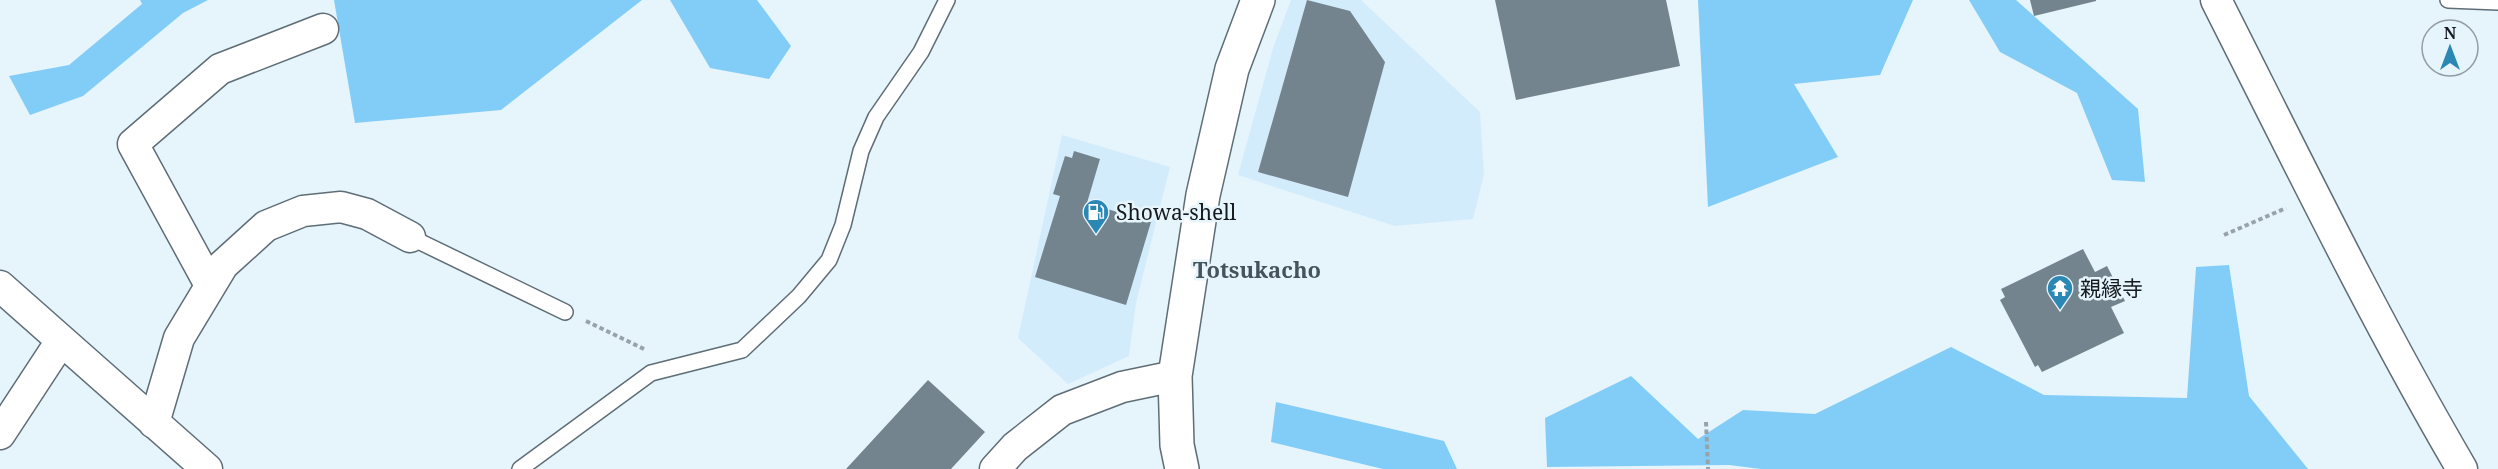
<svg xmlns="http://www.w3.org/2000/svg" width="2498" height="469" viewBox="0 0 2498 469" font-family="'Noto Serif','Noto Sans JP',serif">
<rect width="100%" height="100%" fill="#e6f4fc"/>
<g fill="#d3ecfb">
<path d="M1291 0H1361L1480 112 1484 174 1473 219 1395 226 1238 175 1273 48Z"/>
<path d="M1062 135 1170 167 1136 303 1129 356 1068 384 1018 338Z"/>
</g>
<g fill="#82cdf8">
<path d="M140 0H208L183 13 83 96 30 115 9 76 69 65 142 4Z"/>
<path d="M334 0H642L501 110 355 123Z"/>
<path d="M670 0H757L791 46 769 79 710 68Z"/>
<path d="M1698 0H1913L1880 75 1794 84 1838 157 1708 207Z"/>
<path d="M1969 0H2016L2138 109 2145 182 2112 180 2077 93 2000 52Z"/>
<path d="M2229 265 2249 396 2308 469H1761L1729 465 1547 467 1545 418 1631 376 1698 439 1743 410 1815 414 1951 347 2044 395 2187 398 2196 267Z"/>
<path d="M1276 402 1444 441 1457 469H1383L1271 442Z"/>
</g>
<g fill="#74848e">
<path d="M1307 0 1350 11 1385 62 1348 197 1258 172Z"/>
<path d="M1495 0H1666L1680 66 1516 100Z"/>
<path d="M2030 0H2096V1L2034 16Z"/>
<path d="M1074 151 1100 159 1087 203 1151 222 1126 305 1035 277 1060 196 1053 194 1065 156 1072 158Z"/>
<path d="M2083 249 2095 272 2107 266 2125 301 2111 307 2124 333 2042 372 2038 365 2035 367 2000 300 2005 297 2001 289Z"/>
<path d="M928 380 985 432 951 469H846Z"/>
</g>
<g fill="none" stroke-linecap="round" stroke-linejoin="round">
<g stroke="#5e6d76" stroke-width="18">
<g id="lane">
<path d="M2448 0 2498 2"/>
<path d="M410 237 565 312"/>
<path d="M520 469 651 373 742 350 799 296 829 260 843 225 861 151 876 117 921 52 947 0"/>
</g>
</g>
<g stroke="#5e6d76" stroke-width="33">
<g id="street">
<path d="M2216 0C2296 158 2373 317 2462 469"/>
<path d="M210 285 133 144 220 69 323 29"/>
<path d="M0 286 207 469"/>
<path d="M154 423 179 338 223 265 266 226 303 211 341 207 367 214 410 237"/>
<path d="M0 434 61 341"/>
<path d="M995 469 1015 447 1062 410 1122 387 1175 376"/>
</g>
</g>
<g stroke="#5e6d76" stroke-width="36">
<path id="secondary" d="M1182 469 1177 445 1175 376 1203 195 1232 69 1258 0"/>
</g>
<g stroke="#98a3a9" stroke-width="4" stroke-dasharray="4.5 3" stroke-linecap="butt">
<path d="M2224 235 2286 208"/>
<path d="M586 321 644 349"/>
<path d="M1706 422 1708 469"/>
</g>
<use href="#lane" stroke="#fff" stroke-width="15"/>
<use href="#street" stroke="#fff" stroke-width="30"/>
<use href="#secondary" stroke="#fff" stroke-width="33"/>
</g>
<defs>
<g id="fuel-pin" transform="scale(1.35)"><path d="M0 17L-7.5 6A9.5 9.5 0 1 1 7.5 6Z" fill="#2b87b4" stroke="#e6f4fc"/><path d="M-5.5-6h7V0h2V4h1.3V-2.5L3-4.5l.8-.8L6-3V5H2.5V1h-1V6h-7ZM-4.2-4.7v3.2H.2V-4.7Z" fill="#fff"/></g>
<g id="temple-pin" transform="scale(1.35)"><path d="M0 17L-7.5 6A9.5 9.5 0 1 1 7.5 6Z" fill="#2b87b4" stroke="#e6f4fc"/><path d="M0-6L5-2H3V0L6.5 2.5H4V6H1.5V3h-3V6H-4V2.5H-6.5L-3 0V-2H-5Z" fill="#fff"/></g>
</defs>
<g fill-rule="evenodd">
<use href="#fuel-pin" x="1096" y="212"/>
<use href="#temple-pin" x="2060" y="288"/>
</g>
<g text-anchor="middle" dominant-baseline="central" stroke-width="5" stroke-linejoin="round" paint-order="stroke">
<g font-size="21" fill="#141a1e" stroke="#e6f4fc" text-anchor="start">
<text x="1116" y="212">Showa-shell</text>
<text x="2080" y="288">親縁寺</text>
</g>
<g font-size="22" font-weight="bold" fill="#44535c" stroke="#e6f4fc">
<text x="1257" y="269">Totsukacho</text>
</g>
</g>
<g transform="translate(2450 48)"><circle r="28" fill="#e6f4fc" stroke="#929da3" stroke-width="1.5"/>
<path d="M0-4.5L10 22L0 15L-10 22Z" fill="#2b87b4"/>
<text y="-9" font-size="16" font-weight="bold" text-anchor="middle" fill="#141a1e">N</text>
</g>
</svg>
